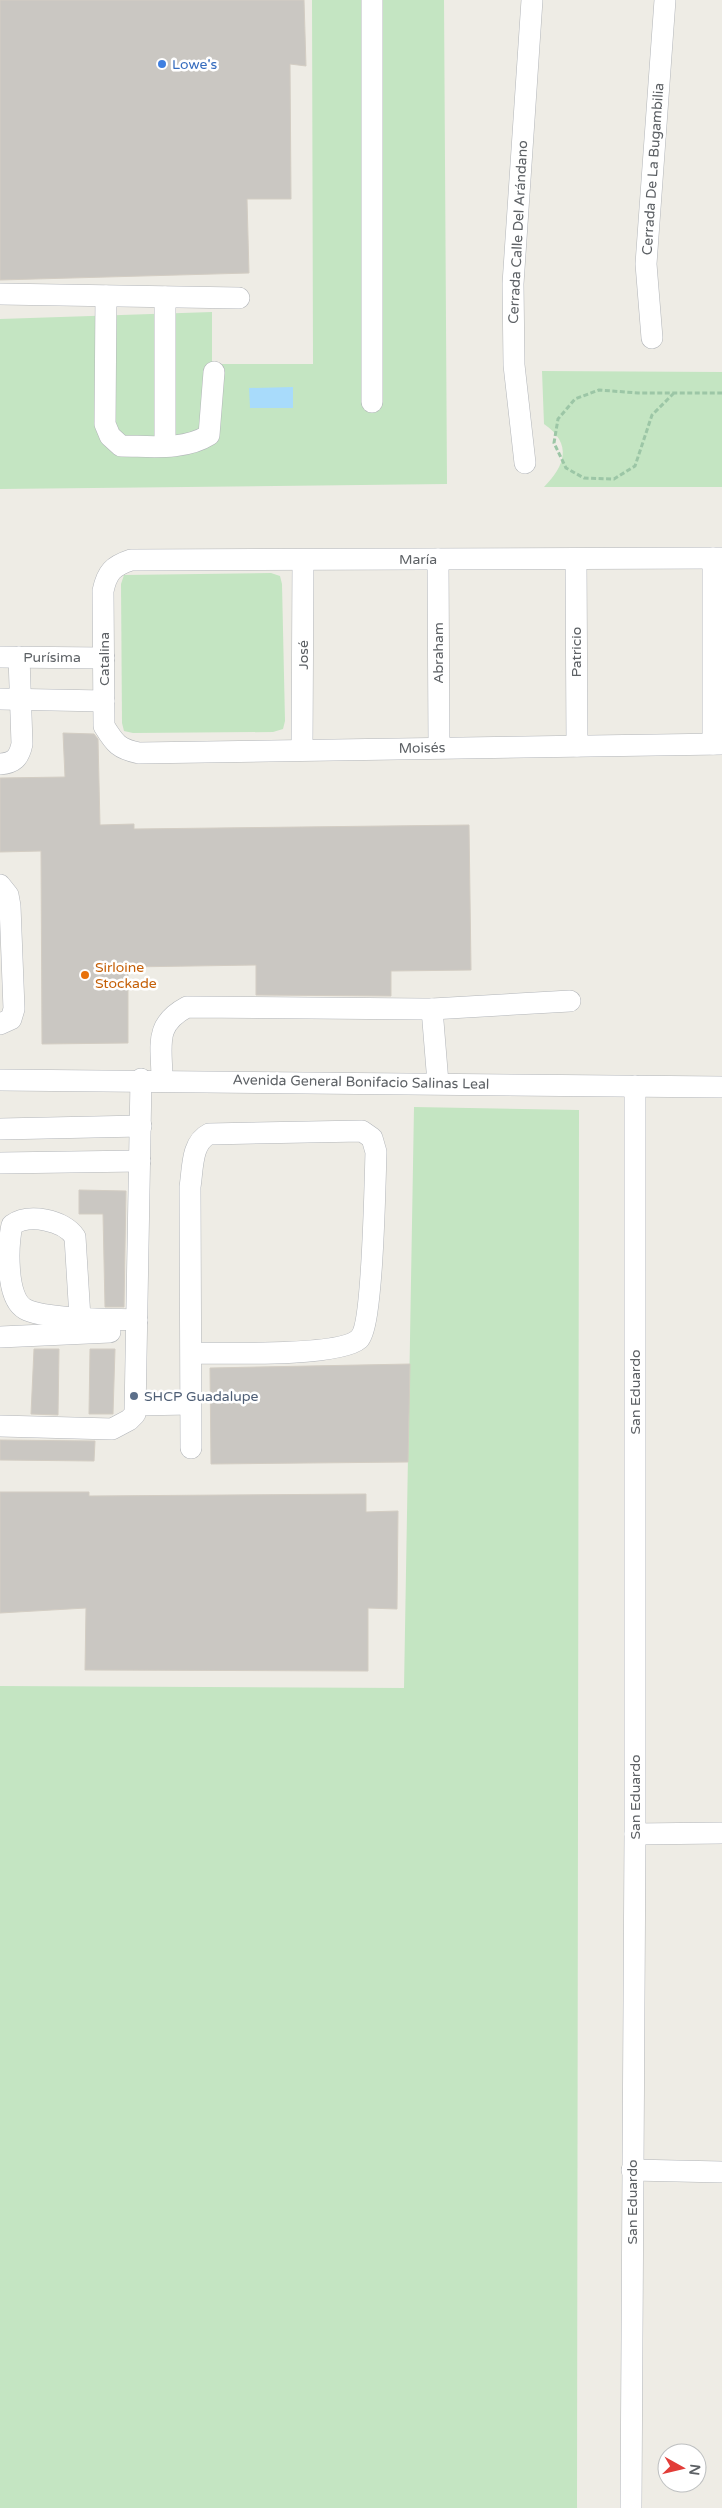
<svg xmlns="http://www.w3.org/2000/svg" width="722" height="2508" viewBox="0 0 722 2508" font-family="'Varela Round',sans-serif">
<rect width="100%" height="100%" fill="#eeece5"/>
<g fill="#c4e5c2">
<path d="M312 0H444L447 484 0 489V319L212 312V364H313Z"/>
<path d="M542 371 722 372V487H544C565 466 573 444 544 424Z"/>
<path d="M271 573 280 576 282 584 285 721 283 729 273 732 133 733 124 731 122 723 121 584 124 575Z"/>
<path d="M414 1107 579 1110 577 2508H0V1686L404 1688Z"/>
</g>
<path fill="#a8dbfb" d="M293 387V408H250L249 388Z"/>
<g fill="#cac7c2" stroke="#d3cdc3">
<path d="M0 0H304L306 66 290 64 291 199H247L249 273 0 280Z"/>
<path d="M63 733 94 734 98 739 100 825 134 824V829L469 825 471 970 391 971V996L256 995V965L128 967V1043L42 1044 41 851 0 852V778L65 777Z"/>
<path d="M79 1190 126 1191 124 1307H105L103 1214H79Z"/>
<path d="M34 1349H59L58 1415 31 1414Z"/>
<path d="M90 1349H115L113 1414H89Z"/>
<path d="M410 1364 408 1462 211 1464 210 1368Z"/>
<path d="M0 1440 95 1441 94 1461 0 1460Z"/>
<path d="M0 1492H89V1496L366 1494V1512L398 1511 397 1609 368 1608V1671L85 1670 86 1608 0 1613Z"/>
</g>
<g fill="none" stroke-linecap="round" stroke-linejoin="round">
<g stroke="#b2b5b9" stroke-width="22">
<g id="minor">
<path d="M372 0V402"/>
<path d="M0 294 239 298"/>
<path d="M106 296 105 424 110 436 121 446C149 446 184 451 209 435L214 372"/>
<path d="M165 297V446"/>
<path d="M652 338 646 264 665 0"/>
<path d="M525 463 514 365 513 284 532 0"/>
<path d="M722 558 131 560C113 566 107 572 103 591L104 726C115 744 119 749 139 753L722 744"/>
<path d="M438 559 439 747"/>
<path d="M576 559 577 746"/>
<path d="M0 657 104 658"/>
<path d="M0 699 104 701"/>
<path d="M713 744V558"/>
<path d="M302 750 303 560"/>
<path d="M0 764C14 763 19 758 22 744L19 657"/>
<path d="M0 885 8 895 10 906 14 1009 11 1019 0 1024"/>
<path d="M432 1009 570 1001"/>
<path d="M0 1080 722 1087"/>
<path d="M162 1080C162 1046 153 1025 187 1007L423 1009H432L438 1083"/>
<path d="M0 1129 141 1126"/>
<path d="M0 1163 140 1161"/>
<path d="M80 1318 75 1237C64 1220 29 1213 12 1225 8 1244 5 1298 25 1309 46 1320 112 1319 137 1320"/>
<path d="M0 1337 110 1332"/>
<path d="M136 1405 190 1404"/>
<path d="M0 1426 112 1429 129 1420 135 1414 141 1079"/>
<path d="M191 1448 190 1187C193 1169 191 1143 209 1134L362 1131 372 1138 376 1152C375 1179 373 1326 359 1339 339 1357 223 1353 191 1353"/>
<path d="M635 1834 722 1833"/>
<path d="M632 2170 722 2172"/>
<path d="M631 2508 635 1834V1086"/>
</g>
</g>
<path stroke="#9cc6a6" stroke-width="3" stroke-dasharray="5 2.5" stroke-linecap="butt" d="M674 393 652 415 635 466 614 479 584 478 566 468 554 443 558 419 575 399 599 390 638 393H722"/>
<use href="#minor" stroke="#fff" stroke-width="21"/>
</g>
<circle fill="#3f7fe0" stroke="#fff" stroke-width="2" cx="162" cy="64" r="5"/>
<circle fill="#e8710a" stroke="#fff" stroke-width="2" cx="85" cy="975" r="5"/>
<circle fill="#5c6f8a" stroke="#fff" stroke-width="2" cx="134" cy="1396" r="5"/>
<g text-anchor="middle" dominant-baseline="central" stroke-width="5" stroke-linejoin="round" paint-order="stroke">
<g font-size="14" fill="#366cbe" stroke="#fff" text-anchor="start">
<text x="172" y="64">Lowe's</text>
</g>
<g font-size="14" fill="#5d6165" stroke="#fff">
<text transform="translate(653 169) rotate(-86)">Cerrada De La Bugambilia</text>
<text transform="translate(518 232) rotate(-87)">Cerrada Calle Del Arándano</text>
<text x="418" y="559">María</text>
<text transform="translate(576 652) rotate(-90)">Patricio</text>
<text transform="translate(438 653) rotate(-90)">Abraham</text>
<text transform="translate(303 655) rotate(-90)">José</text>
<text x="52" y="657">Purísima</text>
<text transform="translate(104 659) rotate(-90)">Catalina</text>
<text transform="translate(422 748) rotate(-1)">Moisés</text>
<text transform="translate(361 1082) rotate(1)">Avenida General Bonifacio Salinas Leal</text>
<text transform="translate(635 1392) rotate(-90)">San Eduardo</text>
<text transform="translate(635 1797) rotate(-90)">San Eduardo</text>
<text transform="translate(632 2202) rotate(-90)">San Eduardo</text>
</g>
<g font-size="14" fill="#c56008" stroke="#fff" text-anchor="start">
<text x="95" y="967">Sirloine<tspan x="95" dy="16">Stockade</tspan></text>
</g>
<g font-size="14" fill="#4e5e75" stroke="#fff" text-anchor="start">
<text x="144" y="1396">SHCP Guadalupe</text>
</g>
</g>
<g transform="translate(682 2468) rotate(98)"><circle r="24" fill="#ffffff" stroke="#bec0c1"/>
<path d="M0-4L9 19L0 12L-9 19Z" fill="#e23d38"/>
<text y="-8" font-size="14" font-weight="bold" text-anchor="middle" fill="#5d6165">N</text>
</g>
</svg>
